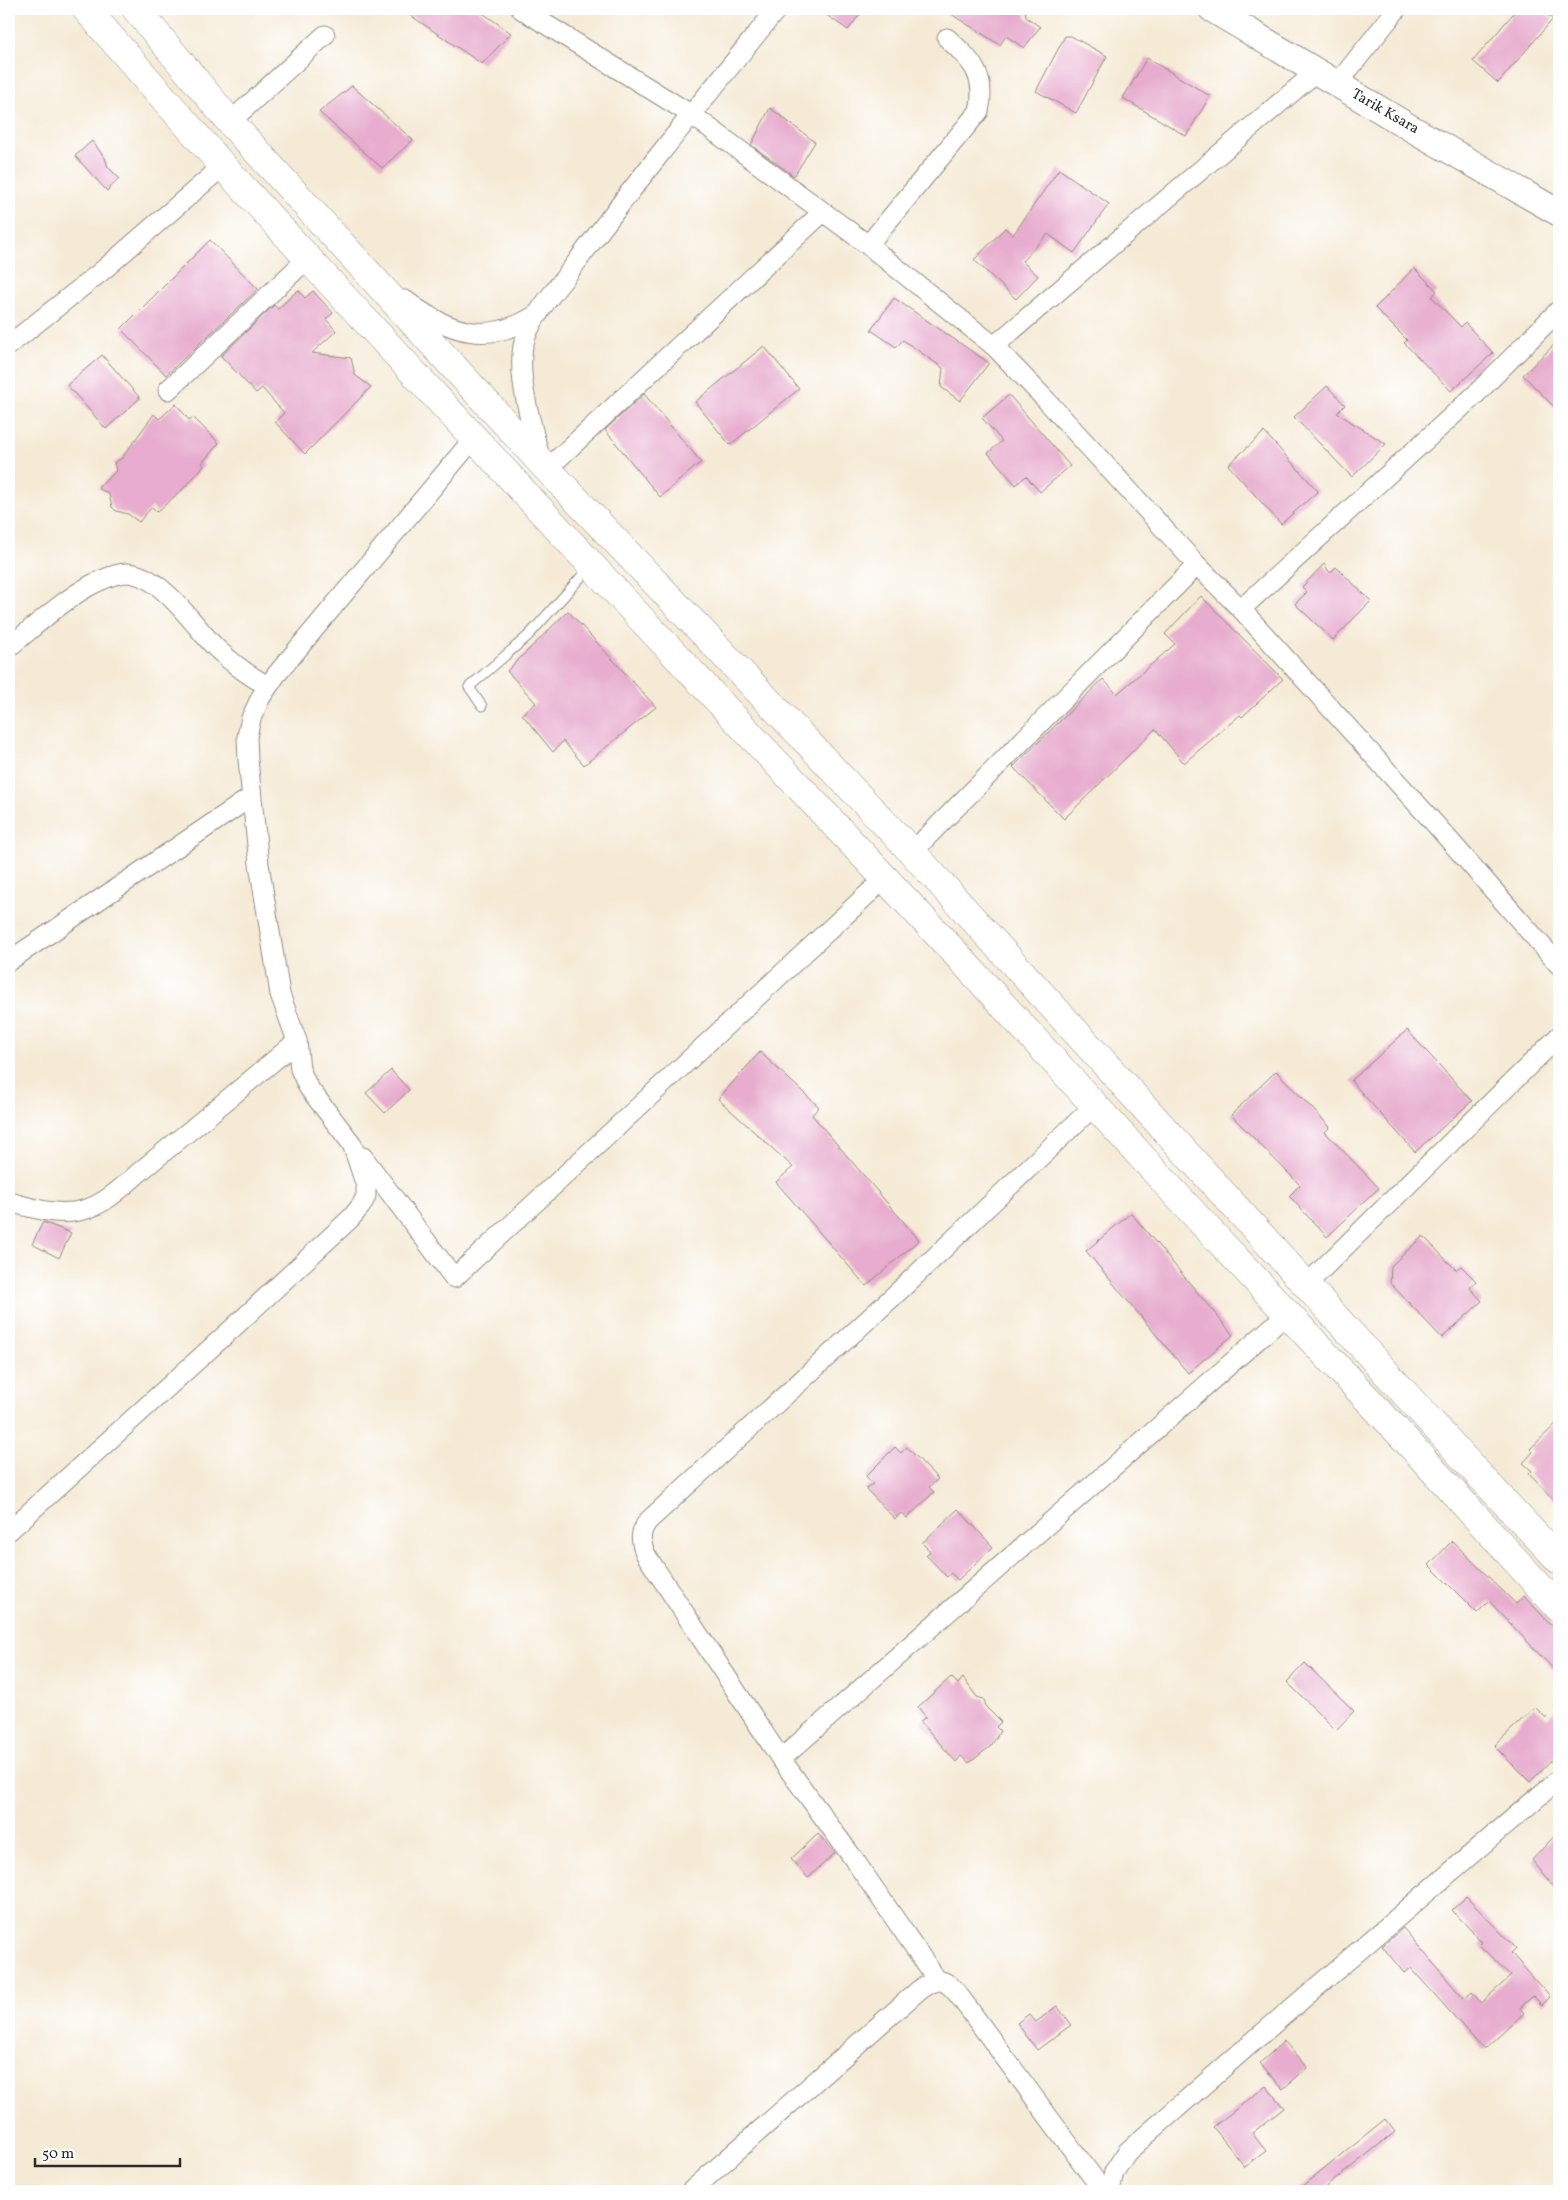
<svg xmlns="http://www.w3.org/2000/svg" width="1568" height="2200" viewBox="0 0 1568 2200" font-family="Vollkorn,serif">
<rect width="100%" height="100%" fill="#fff"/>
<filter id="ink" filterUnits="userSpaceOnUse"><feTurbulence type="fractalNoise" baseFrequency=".02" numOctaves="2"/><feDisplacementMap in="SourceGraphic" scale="10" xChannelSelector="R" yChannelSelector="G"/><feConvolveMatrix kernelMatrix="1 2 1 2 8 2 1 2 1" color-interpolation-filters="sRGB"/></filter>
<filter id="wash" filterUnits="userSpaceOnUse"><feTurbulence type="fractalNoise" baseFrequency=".0096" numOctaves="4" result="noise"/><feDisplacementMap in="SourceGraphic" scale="20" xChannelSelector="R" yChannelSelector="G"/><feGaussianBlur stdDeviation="1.12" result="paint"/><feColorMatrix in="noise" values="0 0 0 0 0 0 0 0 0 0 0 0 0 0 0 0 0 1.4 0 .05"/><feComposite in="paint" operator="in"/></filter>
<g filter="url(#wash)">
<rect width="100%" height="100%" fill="#f5ead5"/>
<g id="blocks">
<g fill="#e7acce">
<path d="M401 9H477L511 33 482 64Z"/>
<path d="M818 9H864L848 30Z"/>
<path d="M943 9H1025L1026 17 1040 27 1024 48 1006 36 1000 45Z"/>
<path d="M1517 9H1540L1553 19 1498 83 1473 61Z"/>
<path d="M1065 36H1071L1107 56 1076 113 1036 91Z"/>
<path d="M1147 58 1210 96 1186 136 1123 98Z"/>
<path d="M352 86 413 140 382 168 319 112Z"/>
<path d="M770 108 815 142 794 176 751 145Z"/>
<path d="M92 141 105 158 108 167 119 178 107 191 75 156Z"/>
<path d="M1059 169 1109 204 1074 253 1048 234 1022 261 1038 276 1016 299 974 260 1005 228 1013 235Z"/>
<path d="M210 240 258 289 166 375 121 329Z"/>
<path d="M1414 268 1437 291 1432 297 1461 327 1465 323 1493 353 1451 391 1404 343 1407 340 1375 308Z"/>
<path d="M298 290 305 298 313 291 333 313 326 319 336 331 312 353 351 358 355 375 371 387 305 454 275 422 284 413 262 388 256 393 221 356 274 305 278 309Z"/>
<path d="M894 298 989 363 960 401 941 387 943 368 903 340 896 347 871 330Z"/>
<path d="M1559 340V412L1523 375Z"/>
<path d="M764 346 799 389 730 445 695 402Z"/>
<path d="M102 355 140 398 106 429 67 385Z"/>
<path d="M1327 386 1345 405 1337 413 1386 444 1352 477 1294 417Z"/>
<path d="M644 394 701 462 660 497 605 430Z"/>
<path d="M1009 395 1070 466 1040 492 1026 476 1016 485 988 453 1002 441 982 418Z"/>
<path d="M176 404 189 420 193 417 219 443 202 463 204 466 183 489 157 512 152 507 139 522 128 514 116 511 112 507 109 494 98 488 116 471 114 463 122 458 154 414 159 419Z"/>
<path d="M1264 432 1318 491 1281 524 1228 465Z"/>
<path d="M1324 564 1330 573 1336 567 1371 601 1333 640 1295 604 1307 592 1302 587Z"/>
<path d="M1201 596 1283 679 1242 717 1240 715 1184 763 1155 729 1064 819 1013 767 1103 679 1117 694 1175 644 1165 634Z"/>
<path d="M568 611 656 707 584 765 563 741 553 752 522 714 536 703 507 671Z"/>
<path d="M1407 1030 1472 1101 1415 1152 1351 1081Z"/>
<path d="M760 1052 819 1107 812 1115 919 1240 866 1286 776 1182 793 1167 718 1099Z"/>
<path d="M391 1070 409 1090 385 1113 366 1093Z"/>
<path d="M1276 1071 1330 1127 1325 1132 1379 1188 1327 1237 1289 1196 1300 1185 1231 1115Z"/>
<path d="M1131 1213 1233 1335 1188 1373 1086 1251Z"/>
<path d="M43 1222 71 1233 59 1258 32 1244Z"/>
<path d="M1423 1236 1456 1270 1461 1266 1476 1281 1470 1288 1482 1301 1442 1338 1390 1283 1391 1266Z"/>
<path d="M1559 1421V1505L1529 1474 1532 1471 1523 1463 1533 1452 1530 1449Z"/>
<path d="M895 1447 901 1453 907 1447 938 1479 929 1487 934 1492 907 1518 901 1513 895 1519 865 1488 873 1484 866 1476Z"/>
<path d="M958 1509 993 1547 958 1580 951 1573 947 1577 926 1555 930 1551 922 1543Z"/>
<path d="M1452 1541 1516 1604 1524 1596 1559 1633V1675L1489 1601 1477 1613 1429 1565Z"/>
<path d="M1305 1663 1354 1711 1336 1730 1287 1682Z"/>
<path d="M951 1677 958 1684 963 1678 977 1697 984 1699 986 1707 1001 1722 996 1727 1000 1731 991 1746 969 1763 961 1756 956 1762 920 1721 926 1717 918 1707Z"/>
<path d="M1559 1705V1752L1530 1782 1494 1746 1535 1707 1546 1718Z"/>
<path d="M1559 1831V1893L1532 1860Z"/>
<path d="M818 1834 835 1853 808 1878 791 1859Z"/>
<path d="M1466 1897 1516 1948 1511 1953 1550 1997 1542 2005 1533 1996 1520 2008 1524 2013 1484 2050 1411 1968 1404 1973 1382 1946 1403 1928 1464 1999 1472 1992 1481 2003 1511 1976 1479 1945 1482 1942 1452 1910Z"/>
<path d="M1057 2006 1071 2025 1037 2050 1017 2023 1029 2014 1036 2022Z"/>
<path d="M1284 2041 1307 2068 1283 2089 1260 2063Z"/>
<path d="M1266 2086 1284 2108 1252 2133 1266 2151 1245 2167 1213 2127Z"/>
<path d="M1385 2119 1395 2132 1321 2191H1296Z"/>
</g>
</g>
</g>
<g filter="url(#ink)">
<use href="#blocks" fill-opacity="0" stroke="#908a80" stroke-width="1"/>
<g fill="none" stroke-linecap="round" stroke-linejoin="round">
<g stroke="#908a80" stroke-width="11">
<path id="service" d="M482 706 469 687 529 635 590 567"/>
</g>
<g stroke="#908a80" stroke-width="21">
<g id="minor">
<path d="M521 9 692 115 868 245 994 346 1047 401 1197 565 1241 609 1436 825 1559 965"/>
<path d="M1337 84 1397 9"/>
<path d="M230 122 325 35"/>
<path d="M868 245 979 111C987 75 971 60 947 38"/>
<path d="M405 300C450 334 490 346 539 313"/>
<path d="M9 345 102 271 223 166"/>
<path d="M994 346 1316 72"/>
<path d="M168 390 308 258"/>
<path d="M540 458C532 425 517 379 523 346 530 317 556 290 573 267 638 179 708 94 777 9"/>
<path d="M547 469 823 212"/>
<path d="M1241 609 1476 394 1559 310"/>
<path d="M9 647C35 626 62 601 91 585 101 580 116 573 127 573 161 574 194 626 216 648 232 663 249 676 268 686"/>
<path d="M912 852 1197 565"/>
<path d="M9 961 251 797"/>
<path d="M363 1157 454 1278 885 878"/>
<path d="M9 1202C33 1208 59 1217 83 1210 108 1204 129 1180 148 1165 198 1124 248 1083 297 1041"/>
<path d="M1306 1285 1559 1036"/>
<path d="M9 1531 234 1327 351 1218 361 1206 366 1196V1186L352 1144 308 1087 300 1069 297 1041 280 994 259 864 248 760 247 737 251 718 261 697 276 675 474 438"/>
<path d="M781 1759 1287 1314"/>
<path d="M937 1980 853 1858 781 1759 646 1555C640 1541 639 1533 648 1521L898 1292 1095 1105"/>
<path d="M691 2191 919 1990C939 1976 945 1978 960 1997L1103 2191"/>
<path d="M1110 2191 1114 2172 1127 2152 1249 2045 1559 1779"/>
</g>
</g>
<g stroke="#908a80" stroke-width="28">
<path id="secondary" d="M1212 9 1409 127 1559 213"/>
</g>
<g stroke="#908a80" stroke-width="29">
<g id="trunk">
<path d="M86 9 223 166 326 278 633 610 958 956 1194 1214 1403 1437 1559 1608"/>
<path d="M136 9 230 122 547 469 912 852 1482 1478 1559 1560"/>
</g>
</g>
<path stroke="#908a80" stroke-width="3" stroke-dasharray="4 4" stroke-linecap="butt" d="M1552 2191 1559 2185"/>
<use href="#service" stroke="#fff" stroke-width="9"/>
<use href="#minor" stroke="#fff" stroke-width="19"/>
<use href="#secondary" stroke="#fff" stroke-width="26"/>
<use href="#trunk" stroke="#fff" stroke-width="28"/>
</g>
</g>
<g text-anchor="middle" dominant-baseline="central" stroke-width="4.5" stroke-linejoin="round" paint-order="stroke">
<g font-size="15" fill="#2b2b2b" stroke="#fff">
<text transform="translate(1385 112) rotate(30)">Tarik Ksara</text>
</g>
</g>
<rect width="1568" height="2200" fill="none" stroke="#fff" stroke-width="30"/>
<path d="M35 2158v8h145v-8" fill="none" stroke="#2b2b2b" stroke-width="2.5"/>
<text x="42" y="2158" font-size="15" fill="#2b2b2b" stroke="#ffffff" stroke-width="4" paint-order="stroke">50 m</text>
</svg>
